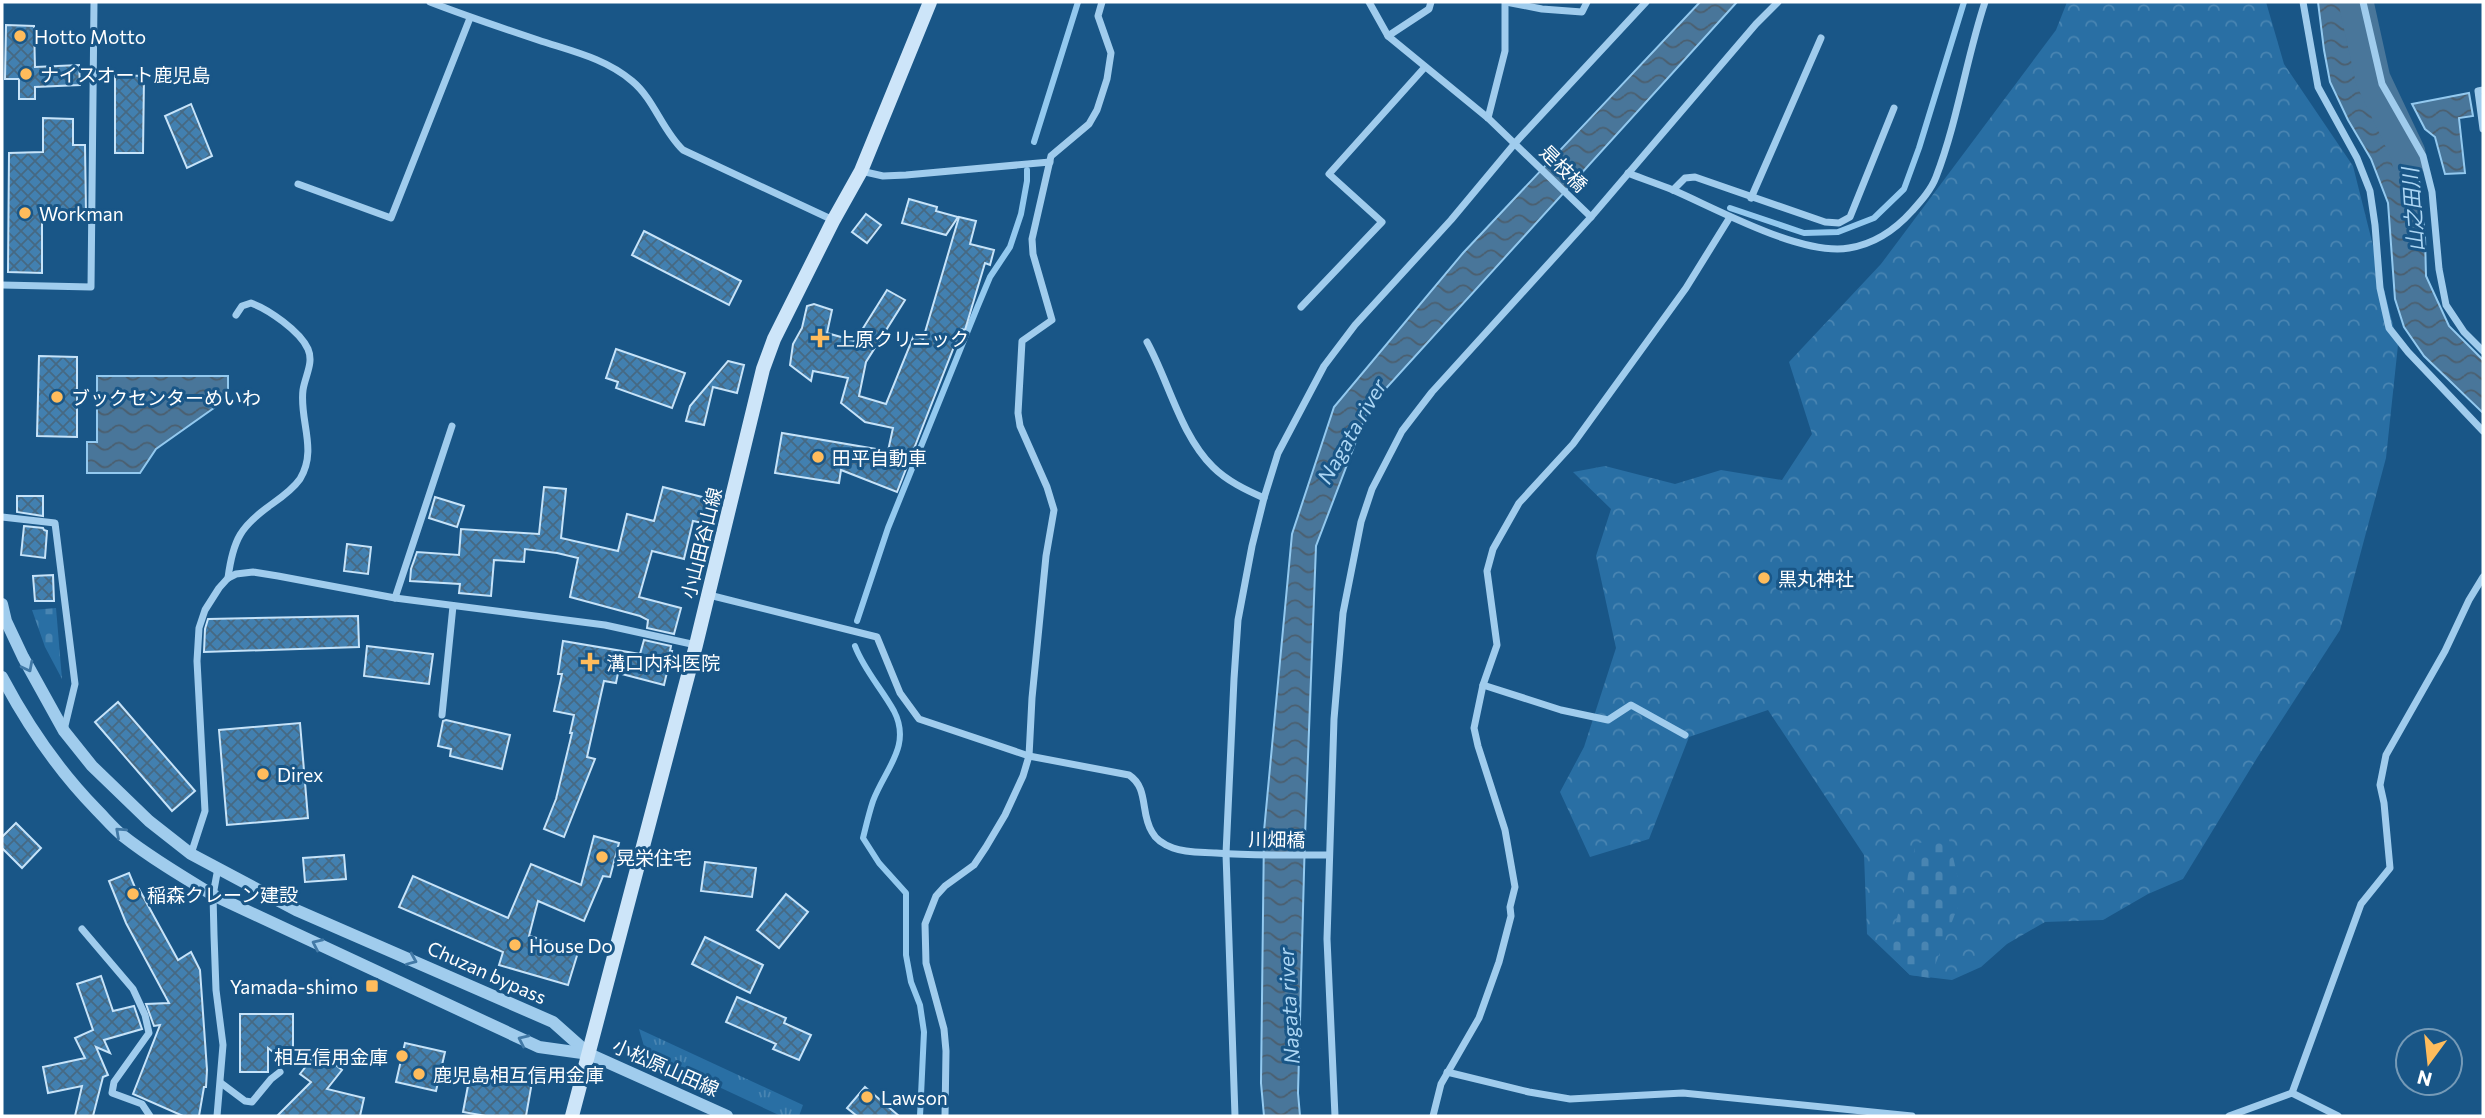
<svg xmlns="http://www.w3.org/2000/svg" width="2485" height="1118" viewBox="0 0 2485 1118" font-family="Commissioner,'Noto Sans JP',sans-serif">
<defs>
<pattern id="grass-tufts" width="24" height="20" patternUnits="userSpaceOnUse" patternTransform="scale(1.75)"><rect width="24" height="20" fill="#296fa4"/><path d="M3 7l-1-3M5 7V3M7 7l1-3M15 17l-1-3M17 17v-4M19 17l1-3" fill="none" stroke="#4985b2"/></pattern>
<pattern id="forest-crowns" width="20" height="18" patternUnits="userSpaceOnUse" patternTransform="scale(1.75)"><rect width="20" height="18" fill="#296fa4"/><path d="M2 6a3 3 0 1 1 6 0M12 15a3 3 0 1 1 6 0" fill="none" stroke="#4985b2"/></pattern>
<pattern id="cemetery-stones" width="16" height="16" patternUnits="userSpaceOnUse" patternTransform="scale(1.75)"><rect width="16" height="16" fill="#296fa4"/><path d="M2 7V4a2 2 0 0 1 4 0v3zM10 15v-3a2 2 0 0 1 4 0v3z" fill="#4985b2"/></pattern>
<pattern id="water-waves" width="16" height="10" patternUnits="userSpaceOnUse" patternTransform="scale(1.75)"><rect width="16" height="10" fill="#49769a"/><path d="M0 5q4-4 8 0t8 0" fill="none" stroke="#4b5f6f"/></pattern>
<pattern id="building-cross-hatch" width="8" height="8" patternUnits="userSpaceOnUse" patternTransform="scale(1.75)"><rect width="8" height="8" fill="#4280b0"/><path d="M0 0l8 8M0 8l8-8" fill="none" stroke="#466983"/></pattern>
</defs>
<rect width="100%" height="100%" fill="#195687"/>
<path fill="url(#grass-tufts)" d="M639 1029 803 1105 799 1116H781L646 1053Z"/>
<path fill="url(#forest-crowns)" d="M2067 2H2266L2284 64 2353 166 2398 345 2386 458 2340 630 2257 758 2183 879 2148 894 2103 920 2045 922 2007 944 1981 967 1952 980 1910 975 1867 934 1864 855 1768 710 1689 737 1649 839 1590 857 1560 792 1584 747 1616 648 1596 556 1611 509 1573 472 1605 466 1675 484 1721 470 1782 480 1812 434 1789 362 1881 264 2056 30Z"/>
<g fill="url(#cemetery-stones)">
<path d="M56 608 62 679 45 647 32 610Z"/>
<path d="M1948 835 1962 896 1930 978 1910 975 1888 953 1916 844Z"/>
</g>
<g fill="url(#water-waves)" stroke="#93c9ef" stroke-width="2">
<path d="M1700 2H1737L1369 407 1316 546 1305 836 1298 1093 1300 1116H1264L1261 1083 1264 831 1292 534 1334 407 1463 253Z"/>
<path d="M2318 2H2351L2359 55 2370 88 2397 126 2419 180 2425 237 2426 276 2449 326 2483 360V413L2424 356 2404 327 2395 299 2388 203 2371 159 2348 120 2330 82 2324 50Z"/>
<path d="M2469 93 2473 116 2459 118 2465 173 2445 174 2435 137 2425 129 2412 104Z"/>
<path d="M97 376H228V398L156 449 140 473H87V442H97Z"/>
</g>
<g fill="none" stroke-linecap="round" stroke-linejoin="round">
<g stroke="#93c9ef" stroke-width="6">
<path d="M1034 142 1078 2"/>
<path d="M1730 208 1804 233 1838 232 1874 218 1904 189 1919 148 1964 2"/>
<path d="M857 621 888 528 977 308 990 277 1010 247 1021 214 1027 181V170"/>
<path d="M855 646C864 670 882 689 894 711 912 746 885 769 873 801 869 813 866 826 863 838L879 863 906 893V955L911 982 920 1005 924 1032 920 1116"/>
</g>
<path stroke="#49769a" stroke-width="35" d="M2356 2 2373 79 2408 153 2409 160"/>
</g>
<g fill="url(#building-cross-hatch)" stroke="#c6e3f9" stroke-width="2">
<path d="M6 25 34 26 35 67 79 65 80 85 35 87V99H19V79H5Z"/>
<path d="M115 75 144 76 143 153H115Z"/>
<path d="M191 104 212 156 187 168 165 116Z"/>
<path d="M43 118 73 119V145H85L86 213H52V218H42V273L8 272 9 153 43 152Z"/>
<path d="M909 199 937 207 936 211 958 217 946 235 902 223Z"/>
<path d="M866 214 881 225 867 243 852 232Z"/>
<path d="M959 217 976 221 970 244 994 250 990 265 985 263 965 330 961 329 897 492 841 470 839 483 775 473 782 433 888 451 893 428 865 422 841 403 848 378 813 371 811 381 790 365 793 344 802 328 807 306 814 304 832 310 827 333 855 341 887 290 905 300 866 362 859 396 886 404 914 335 923 339Z"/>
<path d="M644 231 741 281 729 305 632 255Z"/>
<path d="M616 349 685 373 672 408 616 388 618 382 606 378Z"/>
<path d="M39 356 77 357V437L37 436Z"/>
<path d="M728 361 744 365 737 393 713 387 704 425 686 421 690 406Z"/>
<path d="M544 487 566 489 561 538 618 551 627 514 654 521 663 487 714 500 708 524 693 521 684 559 652 551 639 597 681 608 674 634 647 628 648 620 640 616 570 597 578 558 557 553 525 549 524 562 494 560 491 596 459 593 460 584 410 581 411 569 417 552 459 555 461 529 539 534Z"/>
<path d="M17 496H43V516L17 512Z"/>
<path d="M435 497 464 506 457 527 429 518Z"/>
<path d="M24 526 43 528 44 530 47 531 45 558 21 555Z"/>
<path d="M347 544 371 547 368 574 344 571Z"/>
<path d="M53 575 54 601H35L33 576Z"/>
<path d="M358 616 359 647 204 652 205 629 208 619Z"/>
<path d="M644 640 671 646 670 651H672L664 685 618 673 616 683 604 681 587 757 595 759 564 837 544 829 556 799 572 733H570L574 715 554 711 562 674H558L563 641 640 654Z"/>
<path d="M367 646 433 654 429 684 364 676Z"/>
<path d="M118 702 195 791 172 811 95 722Z"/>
<path d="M446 720 510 735 502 769 450 756 451 749 438 746 443 721Z"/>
<path d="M300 723 308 818 227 825 219 730Z"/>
<path d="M16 823 41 848 22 868 2 848V837Z"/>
<path d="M594 836 619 843 610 877 603 876 584 921 538 901 529 936 579 949 568 985 499 965 503 952 399 907 413 876 508 918 531 864 581 885Z"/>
<path d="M344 855 346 879 305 882 303 858Z"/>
<path d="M705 862 756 868 752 897 701 891Z"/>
<path d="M129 873 136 890 139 889 178 960 191 952 200 970 207 1070 206 1087H204L199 1116H183L133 1094 160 1025 154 1026 146 1004 169 1003 126 923 109 881Z"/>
<path d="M786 894 808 912 779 948 757 930Z"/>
<path d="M705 937 763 965 750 993 692 964Z"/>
<path d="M101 976 113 1011 134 1006 142 1029 104 1040 110 1053 96 1047 108 1075 103 1077 93 1116H75L82 1086 48 1093 43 1067 85 1058 75 1038 93 1030 77 984Z"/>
<path d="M737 997 786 1018 784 1023 811 1035 799 1060 773 1049 776 1044 726 1022Z"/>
<path d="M240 1014H293V1055H277L268 1048V1072H240Z"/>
<path d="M405 1043 445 1052 436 1091 396 1082Z"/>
<path d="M318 1051 342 1070 327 1089 364 1098 360 1116H277L311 1082 300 1074Z"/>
<path d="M471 1070 532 1082 526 1116H486L463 1112Z"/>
<path d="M865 1087 899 1116H857L847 1108Z"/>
</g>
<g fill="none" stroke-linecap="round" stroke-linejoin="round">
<g stroke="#a0cced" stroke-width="7">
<path d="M430 2C466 16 502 28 538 40 571 51 605 58 632 81 654 99 662 130 683 150L833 220"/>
<path d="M1369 2 1388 36 1488 118 1591 217"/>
<path d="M1506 2 1542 9 1582 12 1587 2"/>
<path d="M2303 2 2318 87 2357 158 2370 191 2375 225 2380 288 2389 328 2408 352 2483 431"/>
<path d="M2363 2 2382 84 2423 156 2432 192 2439 269 2446 305 2464 332 2483 351"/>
<path d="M1388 36 1429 9 1431 2"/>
<path d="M2483 90 2478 91 2483 129"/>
<path d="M1488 118 1505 51V2"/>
<path d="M861 171 883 176 906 175 1050 162"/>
<path d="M1628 173C1643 179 1658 184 1673 190 1717 209 1801 256 1849 248 1874 244 1895 230 1912 211 1921 201 1931 190 1936 177 1958 120 1966 59 1985 2"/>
<path d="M298 184 391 218 470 18"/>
<path d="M1673 190 1685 178 1695 177 1825 222 1839 223 1850 217 1894 108"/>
<path d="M1751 198 1821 38"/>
<path d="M2 285 91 287 94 2"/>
<path d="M1301 307 1382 222 1329 174 1425 67"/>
<path d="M1147 342C1169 382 1180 434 1213 467 1227 481 1246 490 1264 498"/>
<path d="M2 517 55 523 75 684 64 730"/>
<path d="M228 578C233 539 241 526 272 504 282 497 293 489 300 479 318 450 299 420 303 390 305 376 314 363 308 349 300 331 268 309 251 303L242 306 236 315"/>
<path d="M709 595 877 637 900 693 919 719 1029 756 1129 775C1149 788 1140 813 1152 832 1156 840 1165 845 1173 848 1186 853 1202 852 1216 853 1253 856 1291 855 1329 855"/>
<path d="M395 598 452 426"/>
<path d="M1483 685 1561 710 1608 720 1631 705 1685 735"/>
<path d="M442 715 453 606"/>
<path d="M191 854 205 811 197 661 199 628 205 610 219 588 228 578 236 574 253 572 278 576 395 598 605 625 696 645"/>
<path d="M82 929 133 989 145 1015 149 1033 114 1082 112 1093 142 1104 150 1116"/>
<path d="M1447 1072 1529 1092 1570 1099 1683 1093 1912 1116"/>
<path d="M221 1083 245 1101 252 1102 271 1079 280 1072"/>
<path d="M2292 1093 2361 904 2390 868 2384 803 2380 785 2386 755 2445 651 2469 600 2483 577"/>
<path d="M217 1116 223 1045 216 990 214 935 213 895 218 868"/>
<path d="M945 1116 946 1051 944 1029 926 963 925 924 936 896 945 886 974 865 986 847 1005 815 1023 776 1029 756 1032 698 1046 556 1054 510 1047 487 1020 426 1018 413 1022 341 1052 320 1033 254 1032 239 1051 156 1089 124 1097 110 1107 79 1111 53 1098 16 1102 2"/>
<path d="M1235 1116 1226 854 1234 679 1238 620 1252 546 1264 498 1278 453 1324 366 1355 325 1451 220 1516 142 1646 2"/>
<path d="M1335 1116 1327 939 1334 719 1343 613 1361 522 1372 489 1402 431 1432 392 1591 217 1756 24 1778 2"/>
<path d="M1433 1116 1441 1084 1479 1018 1499 962 1511 916 1510 907 1515 887 1505 830 1478 746 1474 728 1483 685 1497 645 1487 571 1493 549 1519 503 1573 444 1686 288 1730 217"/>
<path d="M2229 1116 2292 1093 2338 1116"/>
</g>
<g stroke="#a0cced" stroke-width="12">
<path d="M2 604 6 621 23 657 64 731 92 766 149 821 191 854 296 910 553 1022 589 1054"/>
<path d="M2 677C28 726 57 769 96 809 105 818 113 828 123 836 151 858 183 877 213 895L539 1047 589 1054 727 1116"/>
</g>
<path stroke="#cde5f9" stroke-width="14" d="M572 1116 696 645 763 369 774 339 833 221 861 171 930 2"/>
</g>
<defs><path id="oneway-chevron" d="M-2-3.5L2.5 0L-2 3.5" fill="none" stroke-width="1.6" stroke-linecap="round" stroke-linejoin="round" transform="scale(1.75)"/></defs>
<g stroke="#4279a6">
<use href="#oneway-chevron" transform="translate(28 667) rotate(63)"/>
<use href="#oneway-chevron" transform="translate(120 832) rotate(-138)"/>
<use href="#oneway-chevron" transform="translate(317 944) rotate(-155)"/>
<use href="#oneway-chevron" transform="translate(412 960) rotate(23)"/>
<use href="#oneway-chevron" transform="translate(523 1040) rotate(-155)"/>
</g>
<g fill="#ffbc5c" stroke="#195687" stroke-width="2.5">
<circle cx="20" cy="36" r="7"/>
<circle cx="26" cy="74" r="7"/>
<circle cx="25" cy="213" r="7"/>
<path d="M816.5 327.5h7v7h7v7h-7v7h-7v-7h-7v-7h7z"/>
<circle cx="57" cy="397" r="7"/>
<circle cx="818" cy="457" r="7"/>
<circle cx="1764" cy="578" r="7"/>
<path d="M586.5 651.5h7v7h7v7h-7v7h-7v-7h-7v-7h7z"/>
<circle cx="263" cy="774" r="7"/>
<circle cx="602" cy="857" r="7"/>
<circle cx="133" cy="894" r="7"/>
<circle cx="515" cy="945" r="7"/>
<rect x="365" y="979" width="14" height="14" rx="3.5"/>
<circle cx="402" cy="1056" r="7"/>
<circle cx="419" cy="1074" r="7"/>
<circle cx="867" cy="1097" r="7"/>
</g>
<g text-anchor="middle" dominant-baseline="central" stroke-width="6" stroke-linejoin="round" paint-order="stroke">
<g font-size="19" fill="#fff" stroke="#195687" text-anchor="start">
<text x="34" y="36">Hotto Motto</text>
<text x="40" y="74">ナイスオート鹿児島</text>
<text x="39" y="213">Workman</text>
<text x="836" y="338">上原クリニック</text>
<text x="71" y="397">ブックセンターめいわ</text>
<text x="832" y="457">田平自動車</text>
<text x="1778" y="578">黒丸神社</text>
<text x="606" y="662">溝口内科医院</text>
<text x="277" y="774">Direx</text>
<text x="616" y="857">晃栄住宅</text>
<text x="147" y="894">稲森クレーン建設</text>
<text x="529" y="945">House Do</text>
<text x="358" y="986" text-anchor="end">Yamada-shimo</text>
<text x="388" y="1056" text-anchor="end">相互信用金庫</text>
<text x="433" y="1074">鹿児島相互信用金庫</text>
<text x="881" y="1097">Lawson</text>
</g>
<g font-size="19" fill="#fff" stroke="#195687">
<text transform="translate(1564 168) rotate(45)">是枝橋</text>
<text transform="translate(701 543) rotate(-76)">小山田谷山線</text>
<text transform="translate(1277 839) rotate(1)">川畑橋</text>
<text transform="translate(487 972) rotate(24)">Chuzan bypass</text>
<text transform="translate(666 1067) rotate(24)">小松原山田線</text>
</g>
<g font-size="21" font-style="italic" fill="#acd6f4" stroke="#195687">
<text transform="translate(2412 210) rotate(-94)">山之田川</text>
<text transform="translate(1351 431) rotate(-60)">Nagata river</text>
<text transform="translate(1288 1006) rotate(-93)">Nagata river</text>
</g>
</g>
<rect width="2485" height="1118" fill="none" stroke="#ffffff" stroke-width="7"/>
<g transform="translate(2429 1062) rotate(195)"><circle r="33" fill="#195687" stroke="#759ab7" stroke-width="2"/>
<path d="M0-5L12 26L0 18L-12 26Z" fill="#ffbc5c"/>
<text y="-10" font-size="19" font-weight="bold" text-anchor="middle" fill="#ffffff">N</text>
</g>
</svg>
